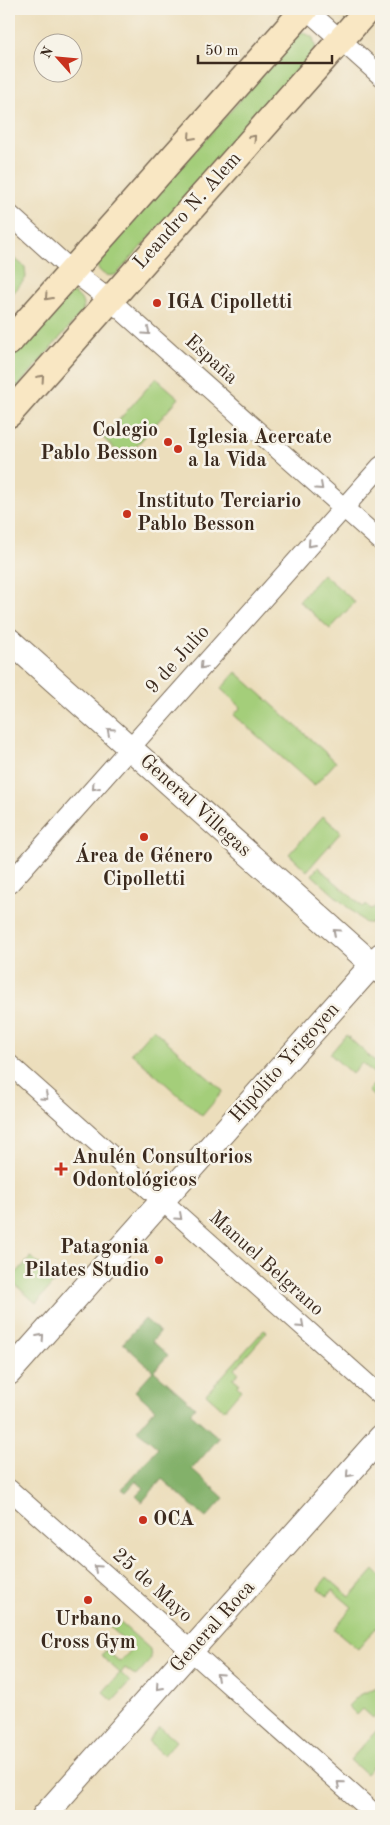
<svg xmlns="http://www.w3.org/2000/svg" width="390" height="1825" viewBox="0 0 390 1825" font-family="'Old Standard TT',serif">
<rect width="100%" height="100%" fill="#f7f3e8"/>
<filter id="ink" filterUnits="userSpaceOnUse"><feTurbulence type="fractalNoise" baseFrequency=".02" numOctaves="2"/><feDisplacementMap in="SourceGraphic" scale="10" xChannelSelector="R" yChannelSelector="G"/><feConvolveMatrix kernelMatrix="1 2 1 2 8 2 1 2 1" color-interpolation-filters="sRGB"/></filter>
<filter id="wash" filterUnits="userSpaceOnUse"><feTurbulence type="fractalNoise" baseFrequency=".0096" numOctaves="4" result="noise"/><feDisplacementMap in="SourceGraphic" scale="20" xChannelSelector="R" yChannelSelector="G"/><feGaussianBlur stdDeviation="1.12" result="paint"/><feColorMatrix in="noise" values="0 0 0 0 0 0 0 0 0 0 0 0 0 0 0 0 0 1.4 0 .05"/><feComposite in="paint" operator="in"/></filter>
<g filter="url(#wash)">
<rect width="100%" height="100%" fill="#ecdebc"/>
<g fill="#a4ce7a" stroke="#707c4c">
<path d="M300 32 305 33 313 38 316 49 117 274C107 278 100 274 96 264Z"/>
<path d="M9 254 25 267 26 278 9 298Z"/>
<path d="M70 292C80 295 84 301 83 311L9 397V353Z"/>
<path d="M156 378 179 398 130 453 124 448 119 453 103 438Z"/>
<path d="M323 574 355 602 330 629 299 601Z"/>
<path d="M236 672 336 762 314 786 234 715 241 707 221 689Z"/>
<path d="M323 816 341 832 307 871 289 854Z"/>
<path d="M318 867 363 907 366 905 371 909 377 906H380L381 913 373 923H365L312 875Z"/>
<path d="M153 1029 223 1091 202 1116 131 1053Z"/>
<path d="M346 1035 381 1067V1093L376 1099 368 1091 379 1078 362 1063 352 1074 330 1054Z"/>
<path d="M31 1257 57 1279 36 1303 10 1280Z"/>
<path d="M264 1330 267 1332 235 1369 239 1373 233 1378 239 1383 237 1386 241 1390 224 1410 206 1394Z"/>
<path d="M374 1570 381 1577V1622L358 1649 334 1629 352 1607 332 1590 327 1596 318 1588 327 1577 350 1597Z"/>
<path d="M115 1618 150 1649 151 1659 136 1676 125 1668 121 1673 130 1682 113 1701 103 1692 120 1673 101 1656 106 1650 120 1662 133 1648 108 1625Z"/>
<path d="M381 1685V1709L373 1718 363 1709 357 1715 348 1706 358 1696Z"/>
<path d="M160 1727 176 1741 164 1755 148 1741Z"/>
<path d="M377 1730 381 1735V1757L366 1774 350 1760Z"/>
</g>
<path fill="#83b16a" stroke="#5f6e44" d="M145 1319 160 1332 152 1341 168 1355 154 1371 195 1407 190 1413 219 1438 192 1469 224 1498 206 1518 162 1479 142 1502 136 1496 144 1488 136 1481 126 1492 122 1489 158 1448 137 1430 155 1409 135 1391 153 1371 123 1343Z"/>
</g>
<g filter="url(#ink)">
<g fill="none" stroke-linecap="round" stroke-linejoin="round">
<g stroke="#796955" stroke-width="21">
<g id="minor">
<path d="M306 9 381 76"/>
<path d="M9 214 72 271 110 300 381 541"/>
<path d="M9 884 381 466"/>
<path d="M9 1064 381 1396"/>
<path d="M9 1489 377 1816"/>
</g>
</g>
<g stroke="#796955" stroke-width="26">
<g id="tertiary">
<path d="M9 640 381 972"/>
<path d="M9 1373 381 955"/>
<path d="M44 1816 381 1437"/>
</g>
</g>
<g stroke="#796955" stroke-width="29">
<g id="secondary">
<path d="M9 342 305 9"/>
<path d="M9 414 368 9"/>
</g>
</g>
<use href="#minor" stroke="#fff" stroke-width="19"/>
<use href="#tertiary" stroke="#fff" stroke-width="24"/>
<use href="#secondary" stroke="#f9e7c3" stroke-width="26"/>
</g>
<defs><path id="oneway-chevron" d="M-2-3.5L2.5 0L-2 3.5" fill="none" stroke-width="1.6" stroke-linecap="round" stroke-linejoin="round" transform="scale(1.25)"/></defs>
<g stroke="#9a8870">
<use href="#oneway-chevron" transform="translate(191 137) rotate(132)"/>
<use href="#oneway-chevron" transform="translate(253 138) rotate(-48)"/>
<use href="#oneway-chevron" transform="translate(48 297) rotate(132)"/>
<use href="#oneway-chevron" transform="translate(41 378) rotate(-48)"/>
</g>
<g stroke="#a79f9a">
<use href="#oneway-chevron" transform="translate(147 332) rotate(42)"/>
<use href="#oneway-chevron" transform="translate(320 487) rotate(42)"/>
<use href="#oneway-chevron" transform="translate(311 544) rotate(132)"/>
<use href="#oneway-chevron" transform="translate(203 666) rotate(132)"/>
<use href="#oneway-chevron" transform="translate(110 731) rotate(-138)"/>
<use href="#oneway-chevron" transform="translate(95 787) rotate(132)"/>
<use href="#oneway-chevron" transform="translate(336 932) rotate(-138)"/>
<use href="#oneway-chevron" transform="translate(45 1097) rotate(42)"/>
<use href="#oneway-chevron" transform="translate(179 1217) rotate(42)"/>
<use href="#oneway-chevron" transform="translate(301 1325) rotate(42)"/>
<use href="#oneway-chevron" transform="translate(41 1337) rotate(-48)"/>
<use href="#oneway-chevron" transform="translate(349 1474) rotate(132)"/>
<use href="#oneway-chevron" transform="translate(97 1568) rotate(-138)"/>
<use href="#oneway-chevron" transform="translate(219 1676) rotate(-138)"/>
<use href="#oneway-chevron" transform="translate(159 1687) rotate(132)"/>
<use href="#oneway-chevron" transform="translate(340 1784) rotate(-139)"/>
</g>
</g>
<g fill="#c8321e" stroke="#f7f3e8" stroke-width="2">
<circle cx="157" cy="303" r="5"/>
<circle cx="168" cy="442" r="5"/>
<circle cx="178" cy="449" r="5"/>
<circle cx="127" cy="514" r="5"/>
<circle cx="144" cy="837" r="5"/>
<path d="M58.5 1161.5h5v5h5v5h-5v5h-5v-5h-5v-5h5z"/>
<circle cx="159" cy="1260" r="5"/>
<circle cx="143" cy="1520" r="5"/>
<circle cx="88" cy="1600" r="5"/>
</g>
<g text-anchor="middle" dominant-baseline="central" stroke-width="5" stroke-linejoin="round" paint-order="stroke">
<g font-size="20" fill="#3b2a1e" stroke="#f7f3e8">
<text transform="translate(188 211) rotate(-48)">Leandro N. Alem</text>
<text transform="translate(211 360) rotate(42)">España</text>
<text transform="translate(178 660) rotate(-48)">9 de Julio</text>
<text transform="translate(195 806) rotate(42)">General Villegas</text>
<text transform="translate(285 1063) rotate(-48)">Hipólito Yrigoyen</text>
<text transform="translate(266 1264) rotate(42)">Manuel Belgrano</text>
<text transform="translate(152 1586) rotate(42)">25 de Mayo</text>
<text transform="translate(213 1627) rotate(-48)">General Roca</text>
</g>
<g font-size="20" font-weight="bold" fill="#3b2a1e" stroke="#f7f3e8" text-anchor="start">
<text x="167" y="303">IGA Cipolletti</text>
<text x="158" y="431" text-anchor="end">Colegio<tspan x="158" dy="23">Pablo Besson</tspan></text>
<text x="188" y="438">Iglesia Acercate<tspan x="188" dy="23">a la Vida</tspan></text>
<text x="137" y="502">Instituto Terciario<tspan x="137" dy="23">Pablo Besson</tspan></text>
<text x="144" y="857" text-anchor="middle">Área de Género<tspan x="144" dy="23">Cipolletti</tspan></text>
<text x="72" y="1158">Anulén Consultorios<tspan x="72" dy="23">Odontológicos</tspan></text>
<text x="149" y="1248" text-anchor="end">Patagonia<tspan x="149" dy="23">Pilates Studio</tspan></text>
<text x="153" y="1520">OCA</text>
<text x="88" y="1620" text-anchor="middle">Urbano<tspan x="88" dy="23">Cross Gym</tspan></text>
</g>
</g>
<rect width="390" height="1825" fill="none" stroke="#f7f3e8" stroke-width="30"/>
<g transform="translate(58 58) rotate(297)"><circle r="24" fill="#f7f3e8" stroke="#aca397"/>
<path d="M0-4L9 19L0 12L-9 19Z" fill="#c8321e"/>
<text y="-8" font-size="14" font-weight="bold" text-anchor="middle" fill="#3b2a1e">N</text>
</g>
<path d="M198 55v8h134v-8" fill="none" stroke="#3b2a1e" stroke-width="2.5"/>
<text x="205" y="55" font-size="15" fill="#3b2a1e" stroke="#f7f3e8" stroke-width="4" paint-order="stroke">50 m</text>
</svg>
